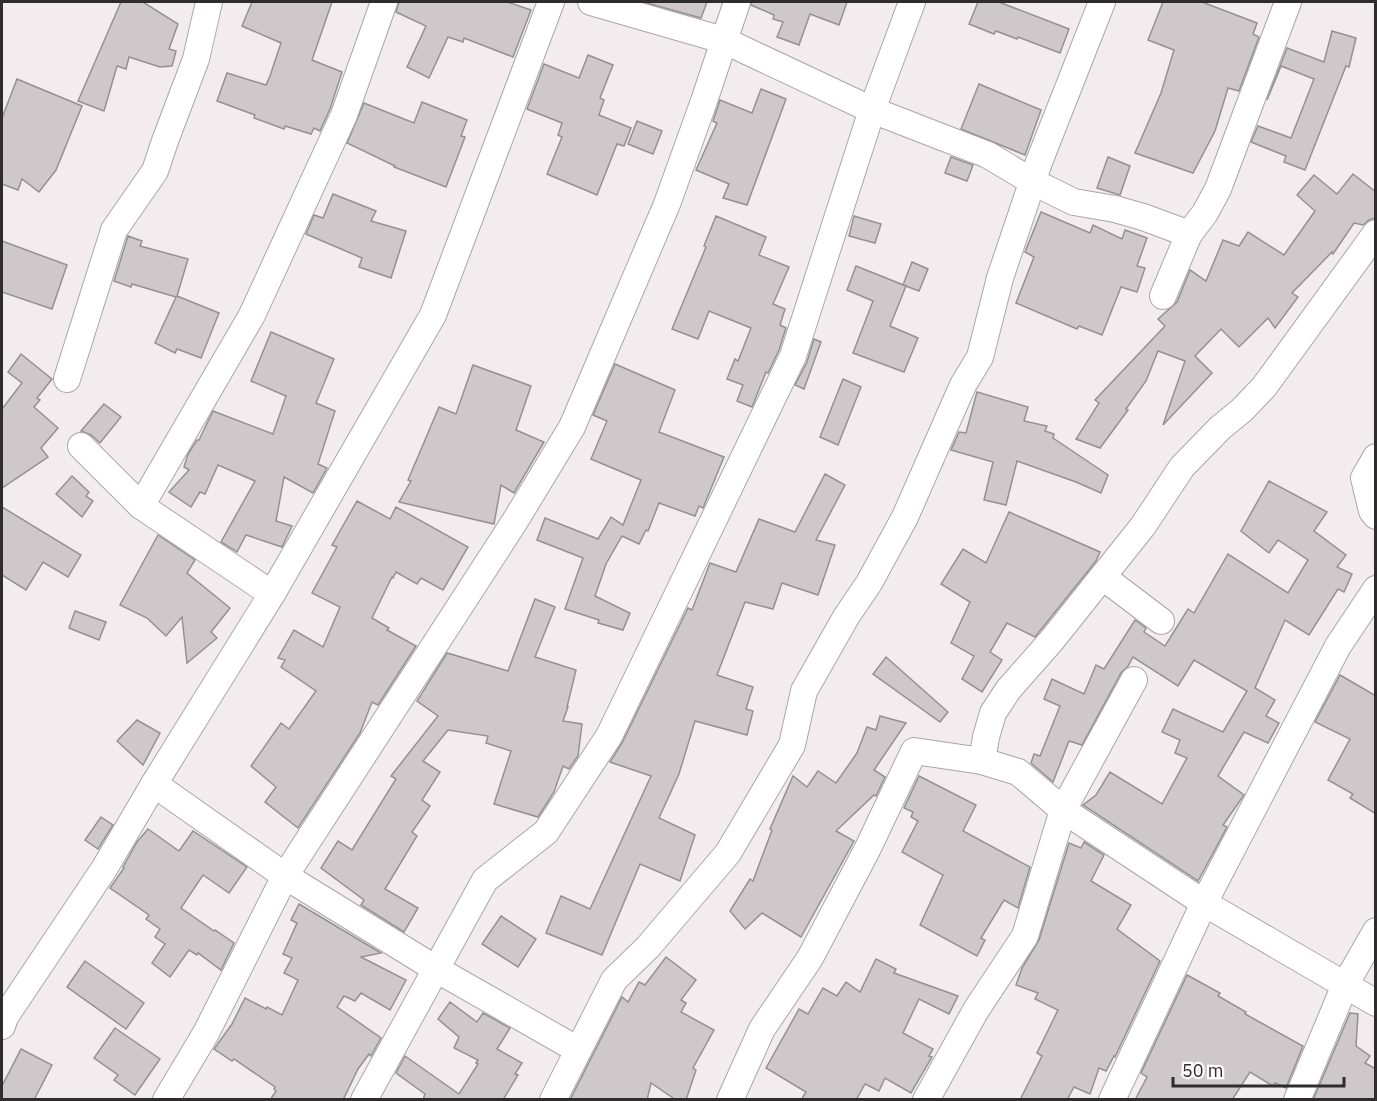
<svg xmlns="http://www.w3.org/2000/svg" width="1377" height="1101" viewBox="0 0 1377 1101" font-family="'IBM Plex Sans',sans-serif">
<rect width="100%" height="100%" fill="#f2ecef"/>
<g fill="#cec8cb" stroke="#959092" stroke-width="1.5">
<path d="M121 2H143L178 24 169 49 176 51 172 66 160 67 129 57 126 69 117 66 104 111 78 101Z"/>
<path d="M252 2H332L312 60 342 72 330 109 320 131 314 128 311 134 285 126 284 129 254 118 255 115 217 101 227 73 266 85 270 76 281 43 242 26Z"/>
<path d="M399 2H507L531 10 513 57 464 38 463 42 448 37 429 78 407 67 426 26 396 12Z"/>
<path d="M643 2H707L701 18Z"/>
<path d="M752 2H847L839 25 810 14 799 45 777 37 783 22 773 19 774 15 751 5Z"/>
<path d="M978 2H999L1069 29 1060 53 1018 37 1017 39 996 31 994 34 969 24Z"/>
<path d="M1163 2H1202L1257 23 1253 34 1259 37 1239 91 1228 88 1215 131 1193 173 1135 153 1161 93 1174 50 1148 40Z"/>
<path d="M1332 31 1356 38 1349 67 1346 66 1305 170 1284 162 1286 156 1251 142 1258 126 1291 138 1314 79 1281 66 1267 100 1287 48 1324 62Z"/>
<path d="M588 55 613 65 600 98 604 100 599 115 631 128 624 146 617 144 597 195 547 174 562 137 558 135 562 123 527 109 544 64 579 78Z"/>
<path d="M17 79 82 106 56 170 39 192 22 179 18 190 2 184V118Z"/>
<path d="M979 84 1041 110 1025 155 961 129Z"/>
<path d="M761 89 786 99 747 205 723 198 729 184 696 170 717 123 713 121 720 100 752 113Z"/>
<path d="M422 102 467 120 461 136 465 137 446 187 394 167 395 166 347 143 364 103 414 123Z"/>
<path d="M637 121 662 131 653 154 628 144Z"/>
<path d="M951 157 973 165 967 181 945 173Z"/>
<path d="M1108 157 1130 166 1120 195 1097 188Z"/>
<path d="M1353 174 1376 192 1375 218 1369 220 1363 225 1354 223 1333 254 1332 252 1292 293 1298 297 1275 328 1268 318 1239 347 1221 329 1195 356 1212 373 1163 425 1185 361 1158 351 1146 381 1126 409 1128 410 1100 448 1076 439 1099 403 1095 400 1165 326 1158 319 1177 302 1190 270 1206 281 1223 240 1239 246 1248 232 1284 255 1315 211 1297 195 1314 175 1337 194Z"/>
<path d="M333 194 376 211 371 221 406 231 391 278 359 267 362 258 306 234 314 215 323 218Z"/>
<path d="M1041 212 1090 233 1093 225 1122 239 1125 230 1147 238 1137 266 1145 268 1137 292 1121 287 1102 335 1079 326 1077 329 1016 303 1034 257 1025 252Z"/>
<path d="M716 216 766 237 759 255 789 267 773 304 785 309 780 325 786 328 779 350 768 373 766 372 752 407 737 401 743 385 727 379 735 359 738 361 751 328 709 311 698 339 672 329 706 247 704 246Z"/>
<path d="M854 216 881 224 875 243 849 236Z"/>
<path d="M128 236 142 241 140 246 188 259 177 296 219 313 201 358 177 349 175 353 155 343 176 297 132 284 131 287 114 281Z"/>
<path d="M2 241 67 265 52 309 2 292Z"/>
<path d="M912 262 928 269 919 291 903 285Z"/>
<path d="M856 266 906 286 890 326 918 338 904 372 853 353 873 301 847 290Z"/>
<path d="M271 332 334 359 316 403 335 411 318 464 327 468 313 493 284 477 276 521 292 526 282 547 246 535 237 552 221 542 255 481 218 465 205 494 200 492 191 507 169 492 189 470 184 467 188 454 197 440H199L213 411 273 434 286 396 251 381Z"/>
<path d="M814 339 821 342 804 389 795 385 807 362Z"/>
<path d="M21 354 52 379 37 398 40 400 34 407 58 428 41 448 48 457 2 488V409L22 383 8 372Z"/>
<path d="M615 364 675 390 659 432 724 457 703 508 699 506 695 516 659 503 648 531 646 530 639 544 622 536 606 564 595 596 630 613 623 630 598 623 599 620 565 609 583 558 537 540 545 518 598 539 611 517 623 525 641 480 591 459 607 421 593 415Z"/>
<path d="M473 365 531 386 516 430 544 442 514 493 501 485 494 524 399 502 411 481 408 480 439 407 456 414Z"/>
<path d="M843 379 861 387 838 445 820 437Z"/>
<path d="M977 392 1028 407 1024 421 1047 426 1045 431 1054 434 1053 438 1108 475 1101 493 1076 482 1017 461 1006 505 984 500 993 462 951 450 959 432 966 433Z"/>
<path d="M104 404 121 417 100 443 91 435 81 431Z"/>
<path d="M825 474 845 485 816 540 835 545 818 595 782 583 773 609 745 602 717 675 753 687 746 709 753 711 747 735 695 721 679 774 659 818 695 835 680 881 640 864 602 955 546 933 561 896 590 909 651 776 610 762 622 743 688 608 692 610 710 563 736 572 759 519 795 532Z"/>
<path d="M72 476 89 492 86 496 93 501 82 517 56 494Z"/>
<path d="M1269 481 1327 512 1314 531 1346 555 1337 567 1352 574 1344 592 1338 589 1309 635 1285 620 1255 688 1275 700 1266 716 1279 723 1268 743 1244 732 1218 776 1244 795 1223 825 1227 827 1198 881 1083 805 1096 795 1110 772 1162 804 1187 758 1175 753 1180 740 1162 732 1173 709 1223 732 1247 691 1194 660 1178 686 1133 657 1128 666 1121 673 1082 745 1069 741 1053 782 1031 763 1034 754 1040 756 1060 706 1044 699 1052 679 1084 694 1096 665 1104 669 1135 620 1146 628 1144 632 1165 646 1188 609 1194 613 1228 554 1288 593 1308 560 1278 540 1269 553 1241 531Z"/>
<path d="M357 501 390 519 396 507 468 547 443 590 421 578 417 584 396 572 393 578 392 577 372 618 389 628 387 630 416 646 378 705 372 702 360 733 298 828 265 802 276 787 251 766 281 723 289 729 316 691 281 667 285 660 278 658 294 630 323 647 340 607 312 593 337 547 332 545Z"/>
<path d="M2 507 81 555 68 577 43 562 26 590 2 575Z"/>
<path d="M1009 512 1100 552 1096 561 1035 637 1007 623 990 652 1002 660 982 692 962 679 974 656 951 643 970 602 941 584 963 549 986 563Z"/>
<path d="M158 535 195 560 187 573 230 608 211 632 217 638 187 663 182 617 166 636 147 618 120 605Z"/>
<path d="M535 599 555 607 535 657 576 670 567 707H568L563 721 582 724 578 756 569 769 563 766 554 792 538 817 494 804 511 751 486 743 488 736 448 730 423 761 440 772 422 800 430 806 412 832 417 836 385 889 418 908 404 932 361 905 364 900 321 868 338 841 352 850 396 779 391 776 438 716 417 701 447 653 508 671Z"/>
<path d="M75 611 106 622 99 640 69 628Z"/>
<path d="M886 657 948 712 940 722 873 674Z"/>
<path d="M1340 675 1376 696V814L1350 798 1353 794 1328 780 1350 739 1315 722Z"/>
<path d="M880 716 906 723 874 770 885 777 876 796 874 795 836 831 854 841 801 937 762 913 745 929 730 911 750 879 753 881 772 830 770 829 793 776 807 787 818 771 836 783 857 753 867 727 876 730Z"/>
<path d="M137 720 160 733 143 765 117 741Z"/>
<path d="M919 776 976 805 963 831 1030 867 1018 908 1004 900 981 938 985 940 977 956 920 925 943 875 902 852 918 821 911 817 913 812 904 808Z"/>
<path d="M101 817 113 825 98 849 85 840Z"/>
<path d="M148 829 179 851 193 831 247 867 229 893 203 875 181 908 214 931 215 930 234 943 221 970 198 953 197 955 189 950 170 977 152 963 165 944 155 937 160 929 146 919 149 915 110 888 124 868 123 867 137 842Z"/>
<path d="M1084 842 1104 855 1091 881 1131 905 1117 929 1160 961 1115 1057 1114 1056 1106 1071 1099 1068 1090 1094 1074 1087 1067 1100H1020L1042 1056 1037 1053 1058 1010 1035 999 1038 993 1016 985 1022 968 1039 940 1069 843 1081 848Z"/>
<path d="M299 904 381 953 361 957 406 980 390 1010 361 993 355 1001 344 996 337 1007 381 1038 371 1056 369 1054 358 1069 343 1100H270L276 1091 274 1089 275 1087 234 1059 232 1061 214 1049 232 1024 245 998 266 1009 267 1007 282 1015 298 980 284 973 292 958 283 954 297 923 291 920Z"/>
<path d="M501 916 536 939 518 967 482 944Z"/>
<path d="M666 957 696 980 681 1000 686 1003 681 1012 714 1030 693 1068 696 1070 686 1100H676L651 1083 647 1100H570L622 997 628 1002 639 982 645 985Z"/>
<path d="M876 959 896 969 894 973 958 996 949 1014 919 999 903 1033 933 1049 929 1056 932 1057 911 1093 885 1078 879 1091 865 1084 856 1100H801L806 1092 766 1068 799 1009 808 1014 823 988 837 996 846 982 860 992Z"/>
<path d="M85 961 144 1003 126 1029 67 987Z"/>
<path d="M1187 975 1220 993 1218 996 1246 1012 1245 1014 1303 1046 1286 1088 1275 1083 1273 1086 1250 1072 1232 1100H1135L1147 1077 1141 1073Z"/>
<path d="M450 1002 477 1022 483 1013 510 1028 497 1049 522 1063 515 1074 518 1075 503 1100H423L425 1094 396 1073 405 1056 459 1094 478 1064 476 1063 478 1060 454 1048 459 1037 438 1019Z"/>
<path d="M1350 1013 1358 1014 1356 1046 1370 1056 1365 1063 1376 1069V1100H1313Z"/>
<path d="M115 1028 160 1059 135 1095 114 1080 118 1075 94 1058Z"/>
<path d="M21 1049 52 1065 34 1100H2V1086Z"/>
</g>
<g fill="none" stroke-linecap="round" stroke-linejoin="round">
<g stroke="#aba6a8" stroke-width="28">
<g id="street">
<path d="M591 2 723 40 872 110 988 155 1033 182 1074 202 1115 209 1143 217 1189 234 1205 213 1218 189 1288 2"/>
<path d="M1163 296 1189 234"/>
<path d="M67 379 114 230 155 171 165 141 196 59 209 2"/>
<path d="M81 446 141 506 272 594"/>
<path d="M1376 457 1364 478 1372 511 1376 516"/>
<path d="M141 506 252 315 344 115 384 2"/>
<path d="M1103 577 1161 621"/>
<path d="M982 761 986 737 993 713 1008 690 1052 640 1143 526 1182 467 1220 428 1242 410 1264 387 1376 233"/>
<path d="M154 784 285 876 436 969 578 1050"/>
<path d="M2 1026 5 1017 104 869 154 784 272 594 433 315 551 2"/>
<path d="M166 1100 206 1033 285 876 515 521 572 427 667 204 704 101 737 2"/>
<path d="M364 1100 485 880 546 832 609 736 793 356 872 110 912 2"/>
<path d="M553 1100 614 980 648 947 728 853 792 745 804 691 846 617 869 583 905 517 963 385 980 357 1000 278 1039 162 1102 2"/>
<path d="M730 1100 762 1029 810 958 867 850 914 751 982 761 1018 772 1063 810 1204 903 1376 1003"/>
<path d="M926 1100 976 1010 1025 936 1063 810 1134 680"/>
<path d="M1112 1100 1204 903 1338 646 1376 589"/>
<path d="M1297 1100 1345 985 1376 931"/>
</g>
</g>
<use href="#street" stroke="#fff" stroke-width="26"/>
</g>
<rect width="1377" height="1101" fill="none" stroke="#2e2c2d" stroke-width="6"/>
<path d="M1173 1077v9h171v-9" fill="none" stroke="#2e2c2d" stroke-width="3"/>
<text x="1182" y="1077" font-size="18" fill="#2e2c2d" stroke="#fffafc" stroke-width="4.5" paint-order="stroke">50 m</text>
</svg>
